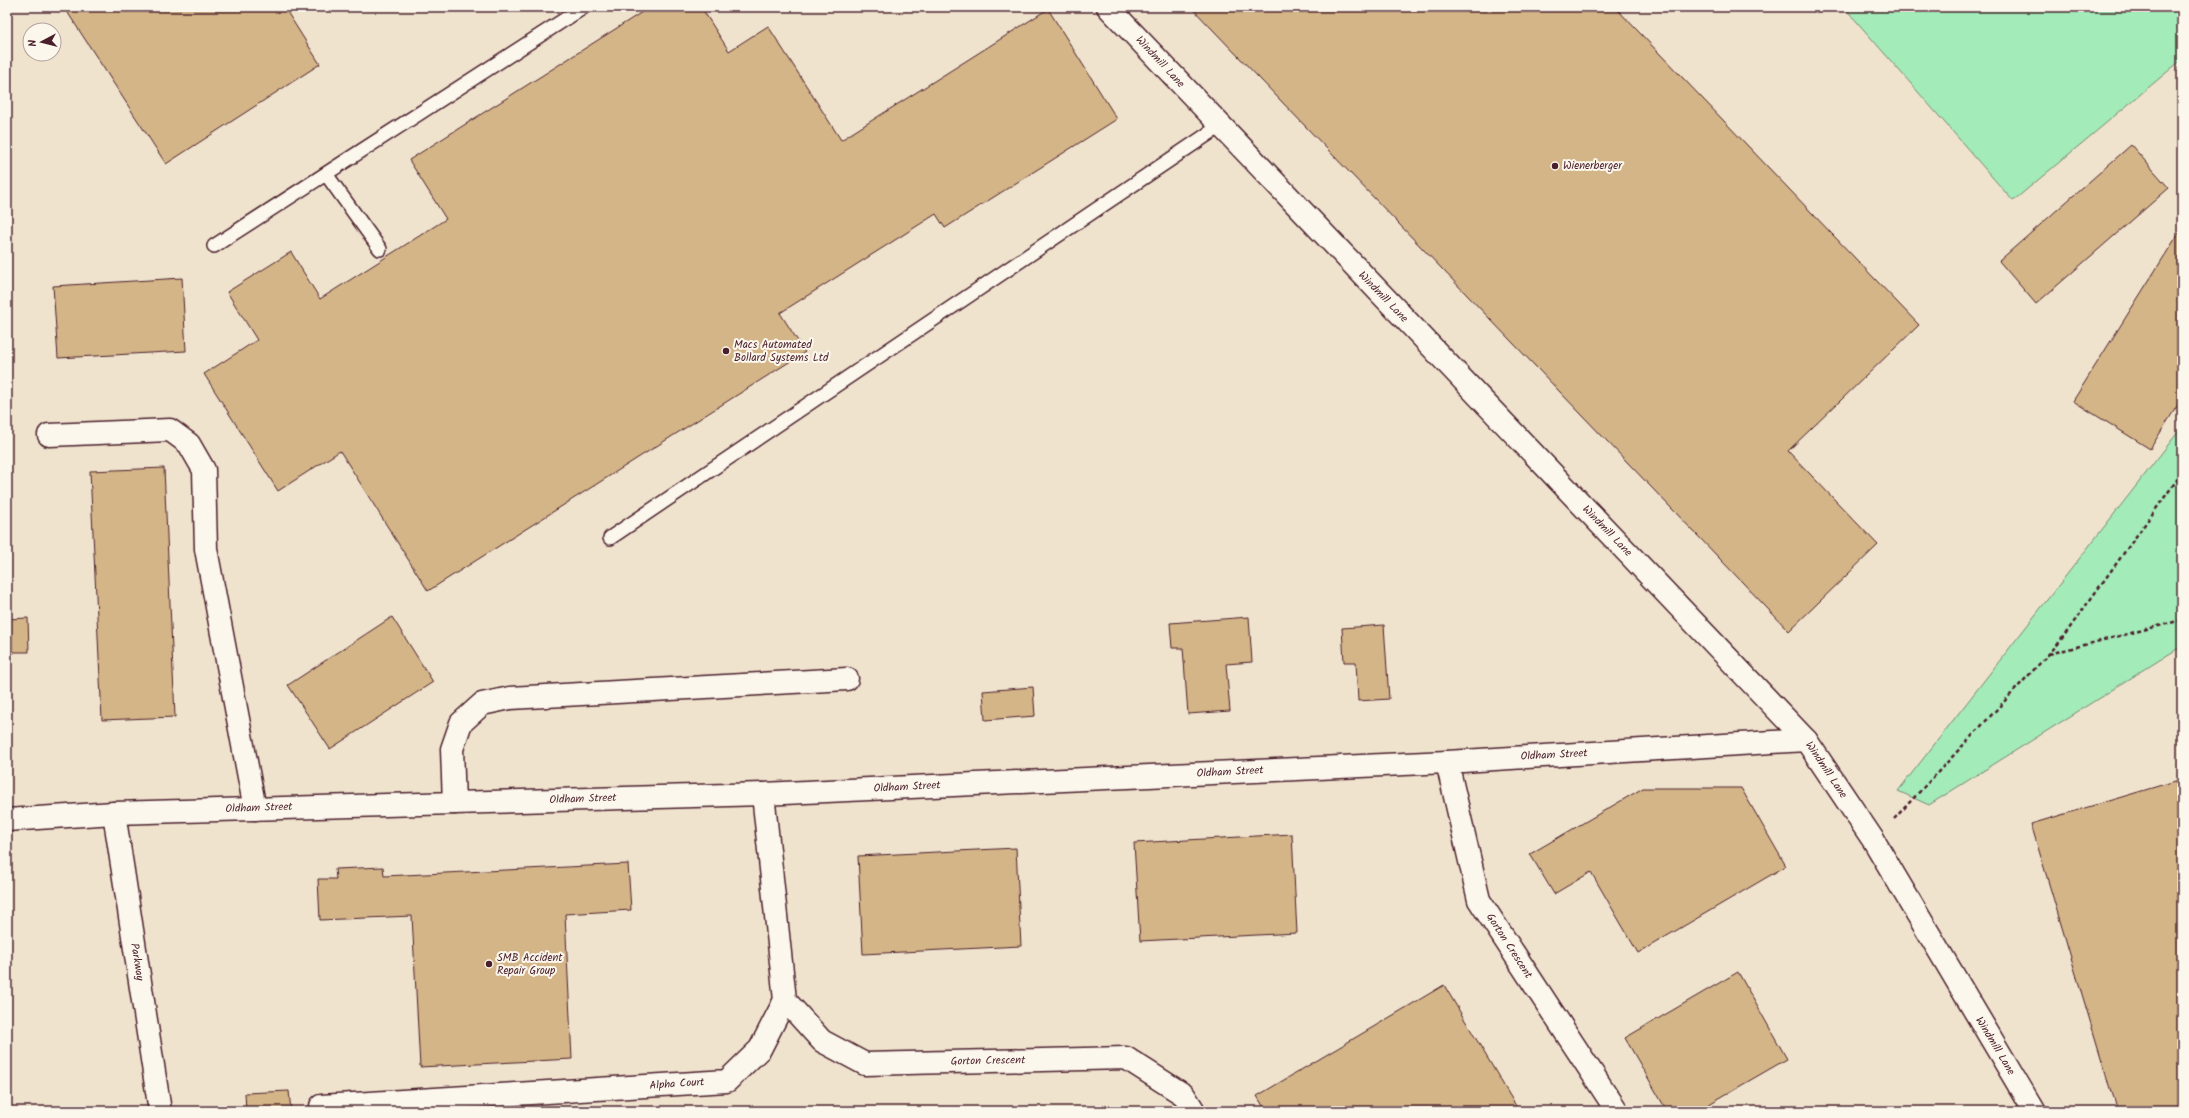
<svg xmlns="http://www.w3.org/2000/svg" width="2189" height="1118" viewBox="0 0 2189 1118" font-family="Kalam,sans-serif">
<rect width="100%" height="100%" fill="#fbf7ec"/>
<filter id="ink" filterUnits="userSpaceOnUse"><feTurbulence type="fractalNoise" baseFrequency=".025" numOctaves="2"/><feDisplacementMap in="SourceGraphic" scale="8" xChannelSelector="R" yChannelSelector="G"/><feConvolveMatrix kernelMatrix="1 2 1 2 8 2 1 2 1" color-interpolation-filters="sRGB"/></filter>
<g filter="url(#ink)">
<path fill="#efe3ce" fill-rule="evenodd" d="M7 7H1844L2013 201 2179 61 2182 67V427L1898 791 1929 805 2182 646V1111H7ZM30 30H54V54H30Z"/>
<g fill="#a3ebb9" stroke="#768572">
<path d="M1844 7H2182V67L2179 62 2013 201Z"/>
<path d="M2182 427V646L1929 805 1898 791Z"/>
</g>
<g fill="#d4b588" stroke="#4a1f2b">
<path d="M64 7H284L320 64 166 164Z"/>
<path d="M650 7H701L729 51 768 26 841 140 1048 9 1117 119 945 228 936 214 780 313 805 352 428 591 340 451 278 491 204 374 257 340 227 292 291 252 320 299 446 219 409 160Z"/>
<path d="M1191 7H1615L1919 325 1788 451 1878 545 1789 631Z"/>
<path d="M2131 145 2169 188 2036 304 1999 261Z"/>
<path d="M2182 228V398L2150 449 2073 401Z"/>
<path d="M182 278 186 351 58 358 53 286Z"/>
<path d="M164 468 175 717 102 720 90 471Z"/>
<path d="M392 617 433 682 330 749 288 685Z"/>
<path d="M1249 617 1252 662 1226 664 1230 711 1188 714 1183 648H1172L1170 623Z"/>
<path d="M28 618 29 652H7V619Z"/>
<path d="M1384 625 1389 699 1358 701 1356 662H1344L1342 628Z"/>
<path d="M1033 687 1035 716 985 720 983 691Z"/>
<path d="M2182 779V1111H2117L2031 824Z"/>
<path d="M1643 788H1741L1786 866 1638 953 1591 872 1554 894 1530 854Z"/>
<path d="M1292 834 1297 933 1140 941 1134 843Z"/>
<path d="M1016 848 1021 946 863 954 858 856Z"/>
<path d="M628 864 631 910 565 914 572 1059 420 1067 412 916 320 920 318 879H336L335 869 383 867 384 876Z"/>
<path d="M1738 972 1787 1059 1697 1111H1667L1625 1038Z"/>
<path d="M1444 985 1519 1111H1266L1257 1096Z"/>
<path d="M289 1091 291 1111H246L245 1093Z"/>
</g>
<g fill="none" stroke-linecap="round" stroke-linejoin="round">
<g stroke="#4a1f2b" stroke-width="16">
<g id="service">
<path d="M326 174 380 249"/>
<path d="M214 246 584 7"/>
<path d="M610 538 1220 126"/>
</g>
</g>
<g stroke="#4a1f2b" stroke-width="25">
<g id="minor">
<path d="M49 435 170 430 189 444 204 470 206 549 255 809"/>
<path d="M1447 762 1479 900 1617 1111"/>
<path d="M454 803 452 749 461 723 482 704 510 698 847 679"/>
<path d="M114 813 160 1111"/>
<path d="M785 1000 822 1041 865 1064 1126 1058 1184 1095 1194 1111"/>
<path d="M321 1106 727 1081 760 1049 785 1000 763 794"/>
</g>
</g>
<g stroke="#4a1f2b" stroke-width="25">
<g id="tertiary">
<path d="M1108 7 1806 740 1874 841 2034 1111"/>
<path d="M7 820 114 813 763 794 1447 762 1806 740"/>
</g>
</g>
<g stroke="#4a1f2b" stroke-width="2.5" stroke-dasharray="4 3" stroke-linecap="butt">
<path d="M2049 654 2182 620"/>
<path d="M1894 819 2058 644 2182 473"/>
</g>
<use href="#service" stroke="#fbf7ec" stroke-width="13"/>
<use href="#minor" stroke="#fbf7ec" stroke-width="22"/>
<use href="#tertiary" stroke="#fbf7ec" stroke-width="22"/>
</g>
</g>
<g fill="#4a1f2b" stroke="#fbf7ec" stroke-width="1.5">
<circle cx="1555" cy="166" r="4"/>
<circle cx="726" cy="351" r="4"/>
<circle cx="489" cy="964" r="4"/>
</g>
<g text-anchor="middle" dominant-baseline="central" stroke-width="4" stroke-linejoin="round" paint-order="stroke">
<g font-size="11" fill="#4a1f2b" stroke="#fbf7ec">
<text transform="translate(1160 62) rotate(47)">Windmill Lane</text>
<text transform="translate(1383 297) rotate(46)">Windmill Lane</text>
<text transform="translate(1607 531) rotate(46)">Windmill Lane</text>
<text transform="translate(1554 755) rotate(-3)">Oldham Street</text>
<text transform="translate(1826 770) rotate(56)">Windmill Lane</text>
<text transform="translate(1230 772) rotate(-3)">Oldham Street</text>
<text transform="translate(907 787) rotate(-3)">Oldham Street</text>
<text transform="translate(583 799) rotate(-2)">Oldham Street</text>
<text transform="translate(259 808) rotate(-2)">Oldham Street</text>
<text transform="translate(1509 946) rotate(57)">Gorton Crescent</text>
<text transform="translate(137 962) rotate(81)">Parkway</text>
<text transform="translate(1995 1046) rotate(59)">Windmill Lane</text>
<text transform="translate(988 1061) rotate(-1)">Gorton Crescent</text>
<text transform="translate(677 1084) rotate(-4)">Alpha Court</text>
</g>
<g font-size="11" fill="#4a1f2b" stroke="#fbf7ec" text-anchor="start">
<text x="1563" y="166">Wienerberger</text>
<text x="734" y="345">Macs Automated<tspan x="734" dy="13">Bollard Systems Ltd</tspan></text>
<text x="497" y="958">SMB Accident<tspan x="497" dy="13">Repair Group</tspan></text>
</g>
</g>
<rect width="2189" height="1118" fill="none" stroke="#fbf7ec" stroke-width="24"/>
<rect x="12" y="12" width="2165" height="1094" fill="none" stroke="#4a1f2b" stroke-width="1.5" filter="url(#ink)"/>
<g transform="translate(42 42) rotate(263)"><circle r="19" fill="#fbf7ec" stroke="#b4a19f"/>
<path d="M0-3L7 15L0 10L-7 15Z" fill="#4a1f2b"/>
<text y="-6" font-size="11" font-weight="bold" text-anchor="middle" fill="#4a1f2b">N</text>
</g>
</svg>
